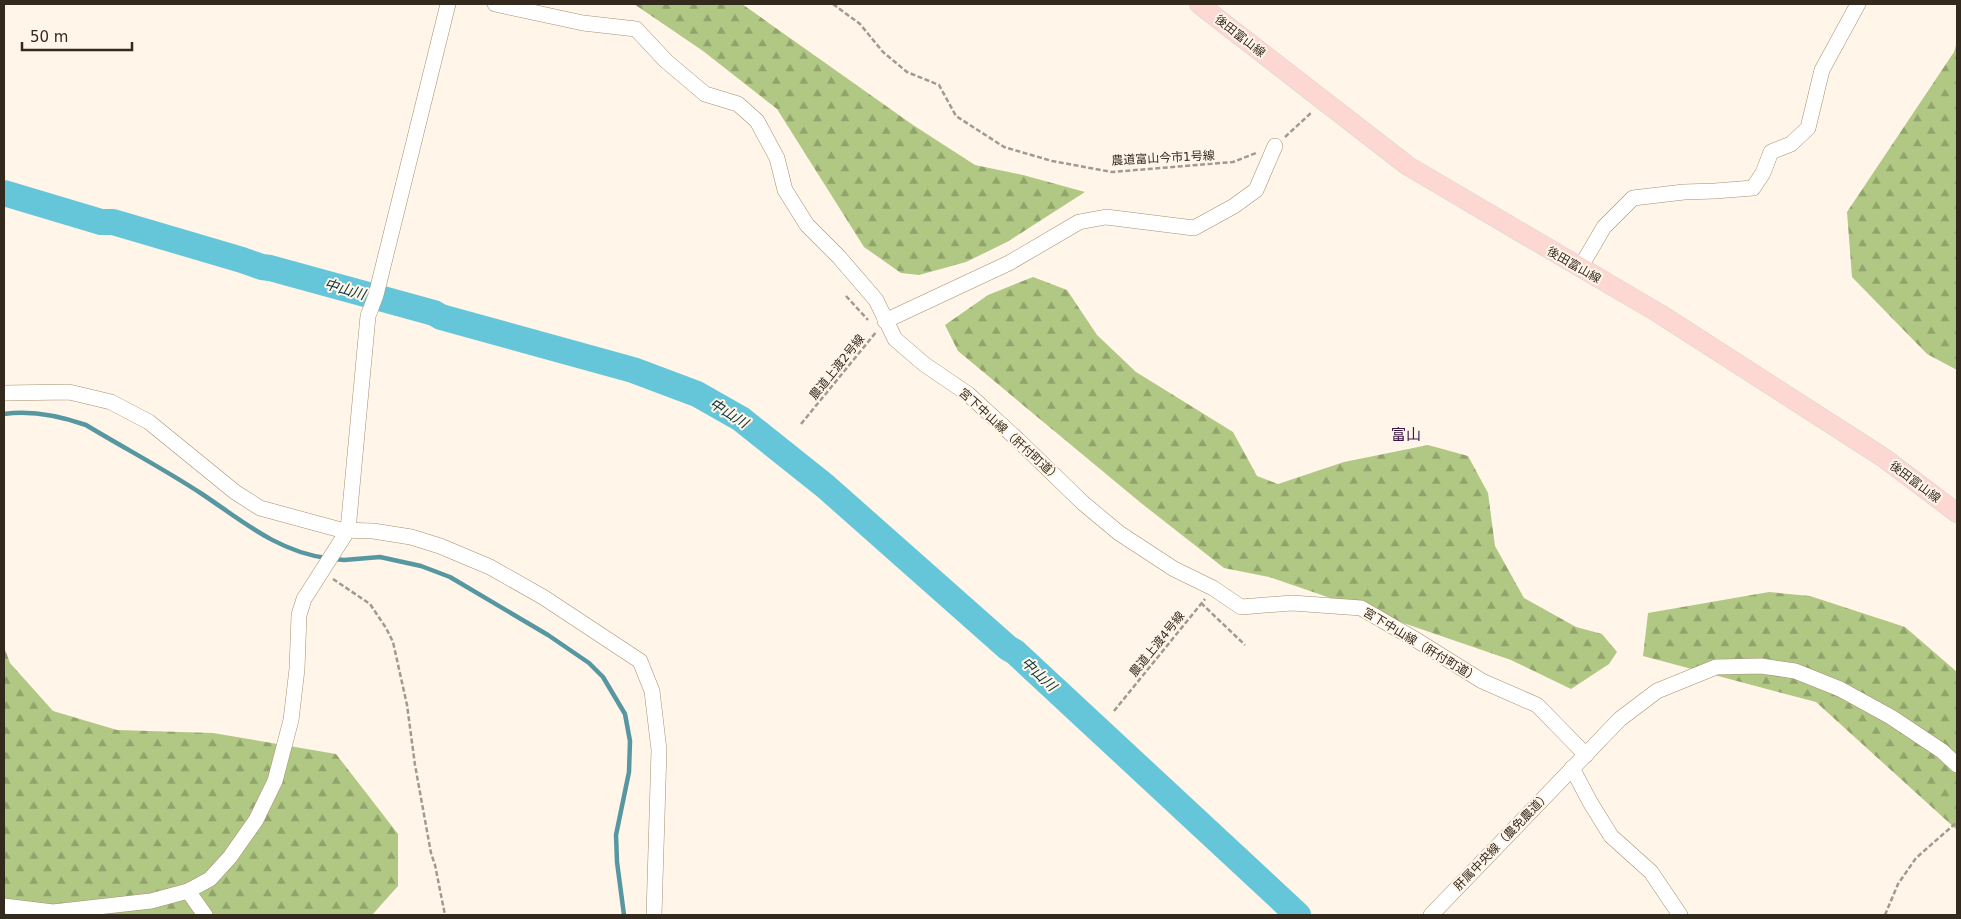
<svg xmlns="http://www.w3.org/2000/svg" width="1961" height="919" viewBox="0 0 1961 919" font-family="'DejaVu Sans','Noto Sans JP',sans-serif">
<defs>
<pattern id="forest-firs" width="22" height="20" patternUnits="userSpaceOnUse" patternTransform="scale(1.25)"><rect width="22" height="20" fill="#b0c884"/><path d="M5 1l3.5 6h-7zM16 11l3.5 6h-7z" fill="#90a36b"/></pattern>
</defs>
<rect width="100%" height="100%" fill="#fff5e8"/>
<g fill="url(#forest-firs)">
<path d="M634 4H742L913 125 975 165 1023 175 1085 192 1007 242 966 262 919 275 901 273 864 247 777 109 703 51Z"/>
<path d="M1957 42V370L1927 354 1852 277 1847 212 1954 52Z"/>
<path d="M1033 277 1067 290 1097 335 1136 372 1233 432 1257 476 1278 484 1344 462 1428 445 1468 456 1488 493 1495 546 1524 598 1576 627 1602 634 1617 652 1609 664 1571 689 1511 660 1269 577 1224 568 1141 503 958 351 945 325 988 295Z"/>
<path d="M1769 592 1810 596 1905 627 1957 672V830L1816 702 1643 656 1648 613Z"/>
<path d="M4 647 10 663 53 711 117 730 213 733 336 754 398 834V886L372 915H4Z"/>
</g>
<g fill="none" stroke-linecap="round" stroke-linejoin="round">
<g stroke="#5797a1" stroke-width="4.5">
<path d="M4 414C31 410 60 416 86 425 124 448 164 469 202 494 241 520 278 552 327 558"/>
<path d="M334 559 344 560 380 557 421 566 450 577 548 635 589 663 603 677 625 714 630 741 629 772 616 835 617 862 624 915"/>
</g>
<path stroke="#66c6d9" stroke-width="26" d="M4 193 101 222H113L242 260 262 267 270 268 434 313 441 317 633 370 697 394 741 419 825 486 1008 648 1015 652 1298 915"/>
<g stroke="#a59071" stroke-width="16">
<g id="minor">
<path d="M495 4 583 23 636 29 666 61 705 94 738 104 757 121 777 158 785 190 807 225 839 257 876 300 895 339 924 364 968 394 1018 440 1083 503 1119 533 1174 569 1213 588 1241 607 1292 603 1361 608 1418 641 1482 681 1537 705 1586 755"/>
<path d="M1580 268 1604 227 1633 198 1684 192 1715 191 1753 188 1763 173 1771 152 1791 144 1808 128 1822 70 1858 4"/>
<path d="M885 321 1009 263 1079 222 1106 217 1194 228 1234 206 1256 190 1275 146"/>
<path d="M4 393 69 392 111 402 149 422 235 492 260 508 341 530 373 531 411 537 440 546 490 567 543 597 640 661 652 691 659 750 654 915"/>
<path d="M1572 768 1590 802 1611 836 1651 872 1680 915"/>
<path d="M188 891 205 915"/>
<path d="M4 906 53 912 151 901 188 891 210 879 230 857 256 820 275 781 291 720 297 669 299 615 304 599 348 530 368 316 376 295 448 4"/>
<path d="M1431 915 1620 719 1657 691 1716 667 1761 666 1795 671 1840 689 1891 717 1942 751 1957 765"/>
</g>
</g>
<g stroke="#d6d4d2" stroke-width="20">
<path id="major" d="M1199 4 1408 166 1660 314 1884 458 1957 513"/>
</g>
<g stroke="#a3998c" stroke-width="2.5" stroke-dasharray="5 2.5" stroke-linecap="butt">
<path d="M833 4 860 24 883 52 907 72 939 85 956 116 1004 147 1052 161 1112 172 1233 162 1256 153"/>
<path d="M1285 137 1312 112"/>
<path d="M846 296 868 320"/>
<path d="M801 424 877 331"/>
<path d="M333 579 370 604 386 628 393 642 407 705 415 765 431 853 435 865 445 915"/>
<path d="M1201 603 1245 645"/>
<path d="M1114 711 1205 599"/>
<path d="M1885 915 1898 884 1916 858 1957 822"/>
</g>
<use href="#minor" stroke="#fff" stroke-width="15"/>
<use href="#major" stroke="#fdd8d3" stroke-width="19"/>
</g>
<g text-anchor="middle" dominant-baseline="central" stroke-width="4" stroke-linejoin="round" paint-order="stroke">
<g font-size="12" fill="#332a1d" stroke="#fff5e8">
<text transform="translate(1240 36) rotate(38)">後田富山線</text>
<text transform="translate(1163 158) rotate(-3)">農道富山今市1号線</text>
<text transform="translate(1574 265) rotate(30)">後田富山線</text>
<text transform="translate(837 367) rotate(-51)">農道上渡2号線</text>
<text transform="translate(1010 435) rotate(42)">宮下中山線（肝付町道）</text>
<text transform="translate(1915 482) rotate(37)">後田富山線</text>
<text transform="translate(1157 644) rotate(-51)">農道上渡4号線</text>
<text transform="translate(1421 645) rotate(31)">宮下中山線（肝付町道）</text>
<text transform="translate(1502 841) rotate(-46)">肝属中央線（農免農道）</text>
</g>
<g font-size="14" font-style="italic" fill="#01323a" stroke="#fff5e8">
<text transform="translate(345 289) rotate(16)">中山川</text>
<text transform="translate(729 413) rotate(32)">中山川</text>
<text transform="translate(1039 674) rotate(43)">中山川</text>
</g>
<g font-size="15" fill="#3c154a" stroke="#fff5e8">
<text x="1406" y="435">富山</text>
</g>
</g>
<rect width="1961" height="919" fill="none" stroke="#332a1d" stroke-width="10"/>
<path d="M22 42v8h110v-8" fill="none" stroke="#332a1d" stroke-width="2.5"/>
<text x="30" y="42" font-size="15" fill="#332a1d" stroke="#fff5e8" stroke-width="4" paint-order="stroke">50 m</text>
</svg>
